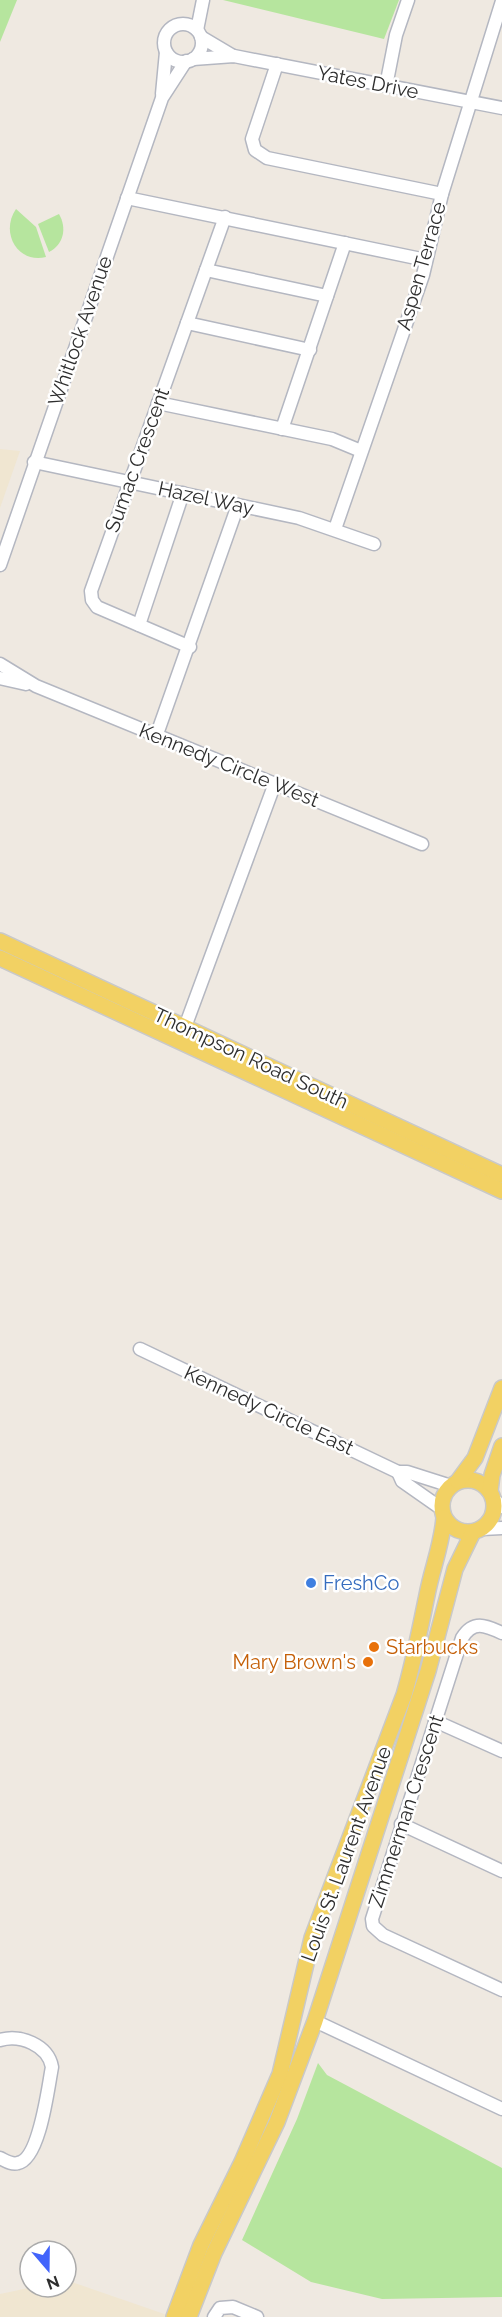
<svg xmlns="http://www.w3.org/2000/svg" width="502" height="2317" viewBox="0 0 502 2317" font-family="Raleway,sans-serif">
<rect width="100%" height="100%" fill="#efe9e1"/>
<g fill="#f0e6d1">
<path d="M0 449 20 451 0 508Z"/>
<path d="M66 2280 173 2317H0V2294L33 2287H66Z"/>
</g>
<g fill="#b6e59e">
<path d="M0 0H17L0 42Z"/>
<path d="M223 0H399L384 39Z"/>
<path d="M16 209 36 227 46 257C17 264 0 232 16 209Z"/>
<path d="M59 214C67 228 64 244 49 252L38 224Z"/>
<path d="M318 2063 327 2075 502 2168V2297L382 2299 311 2282 242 2240 297 2119Z"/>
</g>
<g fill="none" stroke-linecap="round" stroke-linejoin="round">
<g stroke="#b4b7c1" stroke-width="15">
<g id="minor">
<circle cx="183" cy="43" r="19"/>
<path d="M197 30 203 0"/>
<path d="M201 37 233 56"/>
<path d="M193 59 234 56 502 108"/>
<path d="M277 64 252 139 255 150 267 158 442 194"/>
<path d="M386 86 396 35 408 0"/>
<path d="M162 94 166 52"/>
<path d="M127 198 426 260"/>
<path d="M206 270 327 296"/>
<path d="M187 323 310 350"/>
<path d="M158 403 332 439 361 451"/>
<path d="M282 429 345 243"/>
<path d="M34 462 299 518 374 544"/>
<path d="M335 529 423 275 442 194 502 1"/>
<path d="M0 565 162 98 186 61"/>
<path d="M139 625 183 493"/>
<path d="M190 647 97 607 92 600 91 591 225 217"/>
<path d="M0 664 36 686 422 844"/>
<path d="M0 678 26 684"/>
<path d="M157 734 238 505"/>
<path d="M185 1027 275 783"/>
<path d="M140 1349 398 1472"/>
<path d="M494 1499 502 1507"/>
<path d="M442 1509 402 1481 398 1472H407L451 1486"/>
<path d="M482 1529 502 1528"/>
<path d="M502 1633C485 1625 473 1620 462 1638L372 1919 373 1926 383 1935 502 1990"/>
<path d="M435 1721 502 1751"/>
<path d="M401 1824 502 1871"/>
<path d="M315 2021 502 2109"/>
<path d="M0 2040C20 2034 48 2045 52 2067 48 2087 40 2159 18 2163 12 2165 6 2161 0 2158"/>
<path d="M214 2317 220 2308 233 2307 257 2317"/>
</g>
</g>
<g stroke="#c9c9c9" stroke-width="18">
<g id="major">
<path d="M0 941 502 1175"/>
<path d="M0 958 502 1191"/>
<circle cx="468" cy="1506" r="26"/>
<path d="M458 1481 475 1458 502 1388"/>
<path d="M490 1491 492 1475 502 1446"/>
<path d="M174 2317 201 2245 242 2162 280 2074 312 1938 404 1695C414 1661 420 1629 427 1595 432 1569 442 1544 444 1518"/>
<path d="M189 2317 214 2253 277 2122 315 2021 428 1671 455 1569 473 1532"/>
</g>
</g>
<use href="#minor" stroke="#fff" stroke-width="12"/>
<use href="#major" stroke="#f2d163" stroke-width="15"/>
</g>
<circle fill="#3f7fe0" stroke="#fff" stroke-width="2" cx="311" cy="1583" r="6"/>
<g fill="#e8710a" stroke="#fff" stroke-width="2">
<circle cx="374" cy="1647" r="6"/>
<circle cx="368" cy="1662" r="6"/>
</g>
<g text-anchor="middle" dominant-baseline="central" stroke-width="5" stroke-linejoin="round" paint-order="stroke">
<g font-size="20" fill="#2e2e2e" stroke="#fff">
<text transform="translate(368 82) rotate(11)">Yates Drive</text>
<text transform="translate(421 266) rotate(-74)">Aspen Terrace</text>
<text transform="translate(80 331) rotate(-71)">Whitlock Avenue</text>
<text transform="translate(137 460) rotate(-70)">Sumac Crescent</text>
<text transform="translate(206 498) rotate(12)">Hazel Way</text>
<text transform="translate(229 765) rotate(22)">Kennedy Circle West</text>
<text transform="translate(251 1058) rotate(25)">Thompson Road South</text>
<text transform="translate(269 1410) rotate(25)">Kennedy Circle East</text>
<text transform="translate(406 1811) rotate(-72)">Zimmerman Crescent</text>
<text transform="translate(346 1854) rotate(-70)">Louis St. Laurent Avenue</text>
</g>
<g font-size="20" fill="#366cbe" stroke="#fff" text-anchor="start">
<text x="323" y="1583">FreshCo</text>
</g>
<g font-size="20" fill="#c56008" stroke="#fff" text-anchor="start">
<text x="386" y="1647">Starbucks</text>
<text x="356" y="1662" text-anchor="end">Mary Brown's</text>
</g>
</g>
<g transform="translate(48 2269) rotate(160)"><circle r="28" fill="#ffffff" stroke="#ababab" stroke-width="1.5"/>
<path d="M0-4.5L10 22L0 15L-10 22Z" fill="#4264fb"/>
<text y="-9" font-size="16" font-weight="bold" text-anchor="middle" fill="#2e2e2e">N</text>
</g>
</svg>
